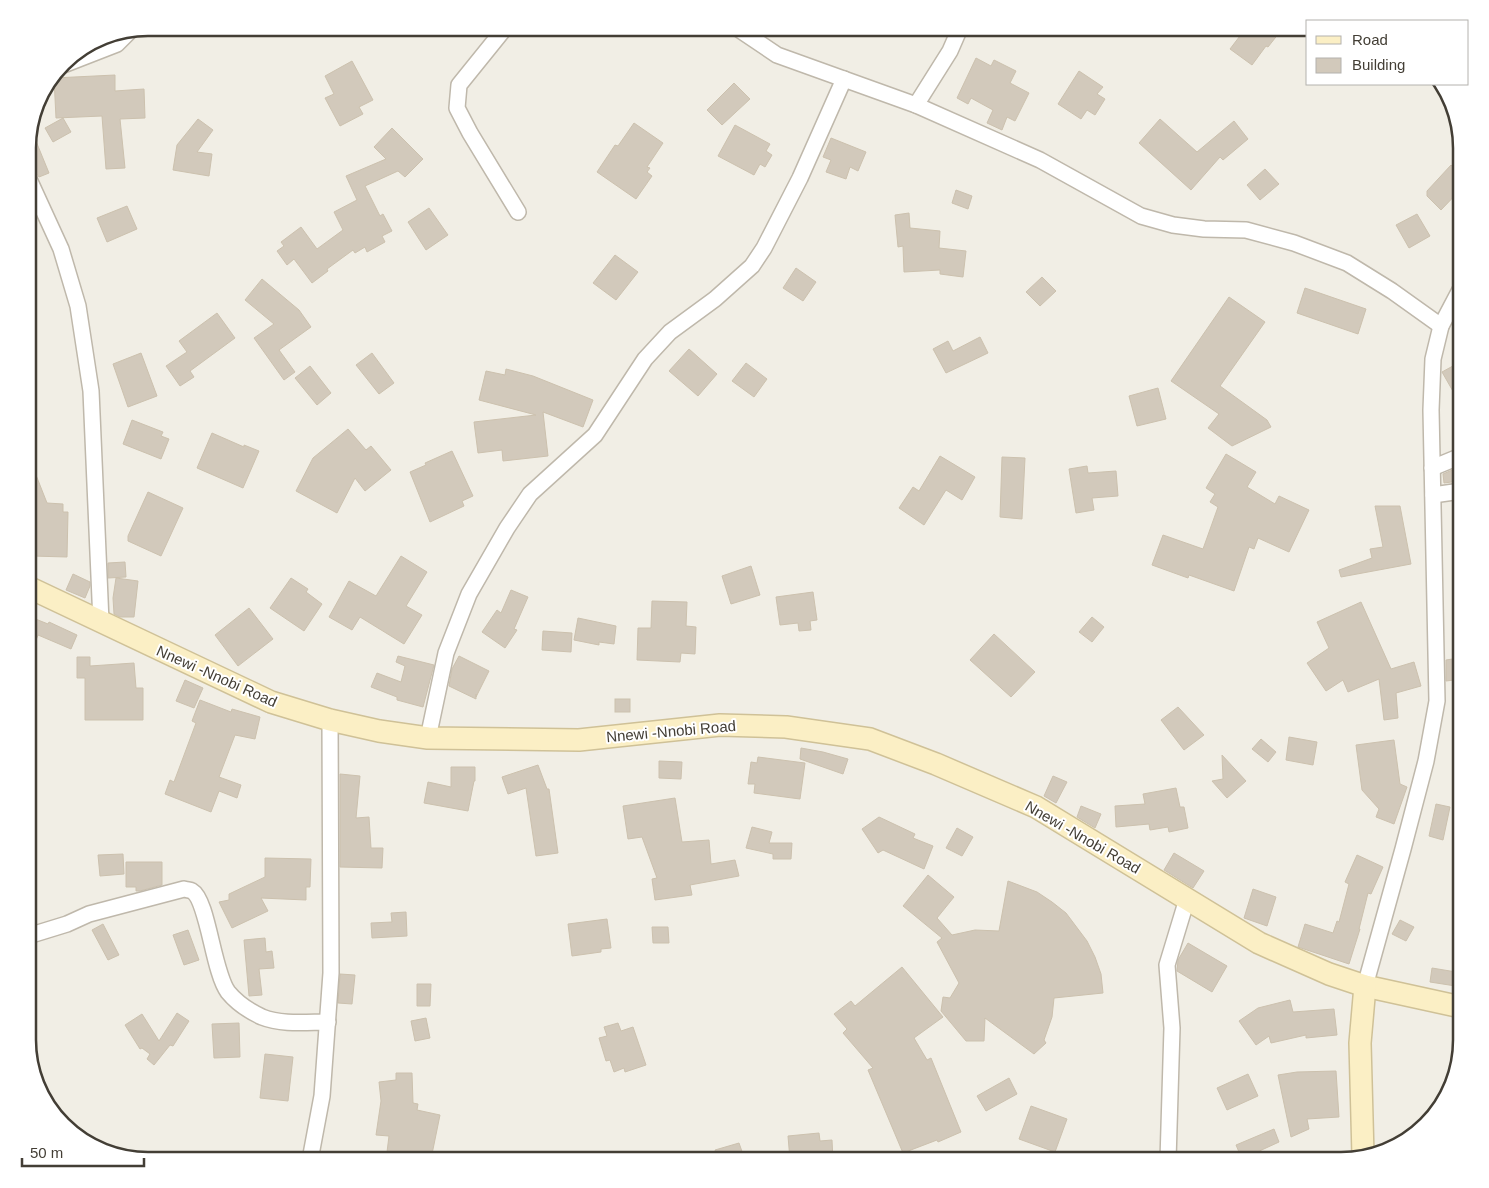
<svg xmlns="http://www.w3.org/2000/svg" width="1489" height="1188" viewBox="0 0 1489 1188" font-family="Helvetica,sans-serif">
<rect width="100%" height="100%" fill="#f1eee5"/>
<g fill="#d2c9bb" stroke="#ccc1ae">
<path d="M1246 28H1283L1268 47 1266 46 1252 65 1230 49Z"/>
<path d="M976 58 991 66 994 60 1016 71 1010 83 1029 93 1015 121 1007 117 1002 130 987 123 993 110 971 98 968 104 957 98Z"/>
<path d="M352 61 373 100 359 107 363 114 340 126 325 98 334 94 325 76Z"/>
<path d="M1079 71 1103 87 1097 94 1105 99 1095 115 1087 110 1081 119 1058 104Z"/>
<path d="M115 75V91L144 89 145 118 120 119 125 168 106 169 102 116 56 118 54 78Z"/>
<path d="M734 83 750 99 722 125 707 110Z"/>
<path d="M63 118 71 132 53 142 45 128Z"/>
<path d="M198 119 213 130 197 152 212 154 209 176 173 170 177 145Z"/>
<path d="M1160 119 1197 152 1234 121 1248 139 1223 160 1220 157 1191 190 1139 143Z"/>
<path d="M634 123 663 143 647 167 650 168 647 172 652 176 636 199 597 172 615 145 618 146Z"/>
<path d="M735 125 770 144 766 151 772 155 765 167 760 164 754 175 718 156Z"/>
<path d="M392 128 423 159 405 177 398 171 365 186 380 216 383 214 392 231 382 236 385 242 367 252 365 247 355 253 353 250 327 269 328 271 312 283 294 259 287 265 277 251 284 246 281 242 301 227 317 249 343 230 334 212 357 200 346 176 386 159 374 147Z"/>
<path d="M31 129 49 173 39 177 34 170 28 168V140Z"/>
<path d="M831 138 866 152 858 171 850 167 846 179 826 172 831 160 823 157Z"/>
<path d="M1451 165 1462 175V188L1441 210 1427 196V191Z"/>
<path d="M1265 169 1279 184 1260 200 1247 185Z"/>
<path d="M956 190 972 196 968 209 952 203Z"/>
<path d="M127 206 137 229 107 242 97 218Z"/>
<path d="M429 208 448 235 426 250 408 222Z"/>
<path d="M909 213 910 228 940 231 939 248 966 251 963 277 940 274V270L904 272 903 246 898 247 895 215Z"/>
<path d="M1417 214 1430 236 1409 248 1396 225Z"/>
<path d="M615 255 638 272 616 300 593 283Z"/>
<path d="M796 268 816 282 803 301 783 288Z"/>
<path d="M1042 277 1056 291 1040 306 1026 292Z"/>
<path d="M262 279 299 310 311 327 279 350 295 372 284 380 254 338 274 324 245 300Z"/>
<path d="M1305 288 1366 309 1358 334 1297 313Z"/>
<path d="M1229 297 1265 322 1220 386 1267 420 1271 427 1232 446 1208 428 1219 414 1171 381Z"/>
<path d="M217 313 235 338 190 371 194 377 180 386 166 366 187 352 179 341Z"/>
<path d="M980 337 988 353 946 373 933 349 948 341 953 351Z"/>
<path d="M689 349 717 374 698 396 669 371Z"/>
<path d="M141 353 157 396 128 407 113 364Z"/>
<path d="M372 353 394 383 379 394 356 365Z"/>
<path d="M1462 361V407L1442 372Z"/>
<path d="M746 363 767 379 754 397 732 381Z"/>
<path d="M310 366 331 393 317 405 295 378Z"/>
<path d="M506 369 533 376 593 400 583 427 543 412 548 456 503 461 502 450 478 453 474 422 536 415 479 400 486 371 505 375Z"/>
<path d="M1158 388 1166 419 1137 426 1129 396Z"/>
<path d="M132 420 163 432 161 436 169 439 161 459 123 444Z"/>
<path d="M348 429 366 450 371 446 391 470 365 491 355 478 337 513 296 491 313 458Z"/>
<path d="M212 433 244 447V445L259 451 243 488 197 468Z"/>
<path d="M452 451 473 496 462 501 464 506 430 522 410 472 426 465 425 463Z"/>
<path d="M1226 454 1256 472 1247 487 1275 504 1279 496 1309 510 1289 552 1258 538 1254 549 1249 547 1234 591 1189 575 1188 578 1152 565 1163 535 1203 549 1218 507 1210 502 1215 494 1206 488Z"/>
<path d="M940 456 975 477 962 500 946 490 924 525 899 508 913 487 919 491Z"/>
<path d="M1002 457 1025 458 1022 519 1000 517Z"/>
<path d="M1087 466 1088 473 1116 471 1118 496 1092 498 1094 510 1076 513 1069 469Z"/>
<path d="M1457 468 1459 481 1444 483 1443 474Z"/>
<path d="M34 470 47 503 63 504V512H68L67 557 32 556 33 502 28 504V480L34 478Z"/>
<path d="M148 492 183 508 161 556 128 541V536Z"/>
<path d="M1375 506H1400L1411 564 1341 577 1339 570 1372 558 1370 549 1383 547Z"/>
<path d="M401 556 427 572 406 606 422 615 404 644 360 617 352 630 329 617 349 581 376 596Z"/>
<path d="M125 562 126 577 108 578V563Z"/>
<path d="M751 566 760 595 731 604 722 576Z"/>
<path d="M73 574 90 582V586L85 598 66 590Z"/>
<path d="M116 578 138 581 134 617H120L114 614 113 598Z"/>
<path d="M291 578 308 589 306 592 322 604 304 631 270 608Z"/>
<path d="M511 590 528 597 514 629 517 630 505 648 482 632 497 610 501 613Z"/>
<path d="M813 592 817 620 810 621 811 630 799 631 798 623 780 625 776 597Z"/>
<path d="M652 601 687 602 686 626 696 627 695 654 681 653 680 662 637 660 638 628H651Z"/>
<path d="M1361 602 1391 669 1414 662 1421 686 1396 693 1398 718 1384 720 1379 679 1348 692 1343 680 1326 691 1307 663 1329 648 1317 622Z"/>
<path d="M249 608 273 639 238 666 215 635Z"/>
<path d="M28 616 48 624 49 622 77 635 71 649 38 635 29 658 28 657Z"/>
<path d="M1092 617 1104 627 1092 642 1079 632Z"/>
<path d="M578 618 616 626 614 644 599 642V645L574 640Z"/>
<path d="M543 631 572 633 571 652 542 650Z"/>
<path d="M994 634 1035 672 1011 697 970 660Z"/>
<path d="M398 656 434 665 423 707 397 700V697L371 687 377 673 401 682 405 666 396 662Z"/>
<path d="M459 656 489 671 476 697V694V699L449 686 452 669Z"/>
<path d="M77 657H90V666L134 663 136 688H143V720H85V678H77Z"/>
<path d="M1459 658 1462 679 1446 681V660Z"/>
<path d="M185 680 203 688 194 708 176 701Z"/>
<rect x="615" y="699" width="15" height="13"/>
<path d="M200 700 231 712 232 709 260 717 255 739 235 735 219 777 241 785 237 798 219 791 211 812 165 794 170 780 174 782 196 723 192 721Z"/>
<path d="M1178 707 1204 735 1184 750 1161 720Z"/>
<path d="M1289 737 1317 742 1313 765 1286 760Z"/>
<path d="M1261 739 1276 752 1268 762 1252 749Z"/>
<path d="M1394 740 1400 784 1407 787 1394 824 1376 817 1379 809 1362 790 1356 745Z"/>
<path d="M801 748 823 752 848 759 843 774 800 759Z"/>
<path d="M1222 755 1246 781 1227 798 1212 781 1223 779Z"/>
<path d="M758 757 805 763 800 799 754 793 755 784H748L751 762 757 763Z"/>
<path d="M659 761 682 762 681 779 659 778Z"/>
<path d="M538 765 547 789H549L558 853 536 856 526 788 508 794 502 777Z"/>
<path d="M451 767H475V781H474L468 811 424 803 428 782 451 787Z"/>
<path d="M340 774 360 776 356 818 369 817 371 848H383L382 868 340 867Z"/>
<path d="M1053 776 1067 782 1056 803 1044 796Z"/>
<path d="M1176 788 1180 807H1184L1188 828 1169 832 1168 827 1150 830 1149 824 1116 827 1115 806 1145 804 1143 794Z"/>
<path d="M675 798 682 842 709 840 711 864 735 860 739 876 690 885 692 895 655 900 652 879 657 878 642 837 628 839 623 806Z"/>
<path d="M1436 804 1450 807 1443 840 1429 836Z"/>
<path d="M1081 806 1101 814 1095 828 1077 817Z"/>
<path d="M879 817 915 834 913 838 933 846 924 869 883 850 878 853 862 829Z"/>
<path d="M752 827 772 832 769 843H792L791 859H773V854L746 848Z"/>
<path d="M957 828 973 837 962 856 946 848Z"/>
<path d="M1174 853 1204 871 1193 888 1164 870Z"/>
<path d="M123 854 124 874 100 876 98 855Z"/>
<path d="M1357 855 1383 867 1371 894 1368 893 1359 929H1360L1349 964 1298 947 1305 924 1333 933 1337 921 1339 922 1349 884 1345 882Z"/>
<path d="M265 858 311 859 310 887H306V900L261 898 268 911 232 928 219 902 229 900V894L265 877Z"/>
<path d="M126 862H162V885L140 891H136V887H126Z"/>
<path d="M928 875 954 897 937 918 952 935 975 930 999 931 1008 881 1037 892 1052 902 1066 913 1087 941 1095 957 1101 974 1103 993 1054 998 1052 1017 1044 1040 1046 1043 1034 1054 985 1018 984 1041H966L941 1011 943 997 950 998 959 983 937 942 942 938 903 906Z"/>
<path d="M1253 889 1276 897 1267 926 1244 918Z"/>
<path d="M406 912 407 936 372 938 371 923 392 922 391 913Z"/>
<path d="M607 919 611 948 601 949V952L572 956 568 924Z"/>
<path d="M1400 920 1414 927 1406 941 1392 934Z"/>
<path d="M103 924 119 955 108 960 92 930Z"/>
<path d="M652 927H668L669 943H653Z"/>
<path d="M188 930 199 960 184 965 173 935Z"/>
<path d="M265 938 266 952 272 951 274 968 259 969 262 995 249 996 244 940Z"/>
<path d="M1188 943 1227 966 1212 992 1177 971 1178 960Z"/>
<path d="M902 967 943 1017 914 1038 927 1060 931 1058 961 1132 938 1142 937 1140 903 1153 868 1070 873 1068 843 1033 847 1029 834 1014 851 1001 855 1006Z"/>
<path d="M1432 968 1462 973V987L1430 982Z"/>
<path d="M340 974 355 975 352 1004 338 1003Z"/>
<path d="M417 984H431L430 1006H417Z"/>
<path d="M1290 1000 1293 1012 1334 1009 1337 1035 1306 1038V1035L1271 1043 1269 1036 1256 1045 1239 1021 1258 1008Z"/>
<path d="M177 1013 189 1021 173 1046 170 1045 154 1065 147 1059 150 1054 142 1048 140 1049 125 1025 142 1014 159 1041Z"/>
<path d="M426 1018 430 1038 415 1041 411 1021Z"/>
<path d="M239 1023 240 1057 214 1058 212 1024Z"/>
<path d="M618 1023 621 1031 633 1027 646 1065 625 1072 624 1068 614 1072 610 1060 606 1061 599 1038 607 1036 604 1027Z"/>
<path d="M265 1054 293 1057 288 1101 260 1098Z"/>
<path d="M1336 1071 1339 1117 1307 1119 1309 1129 1291 1137 1278 1075 1297 1072Z"/>
<path d="M396 1073H412L413 1103 418 1104 417 1110 440 1115 431 1159 401 1153 402 1160H386L389 1136 376 1135 381 1101 379 1082 396 1080Z"/>
<path d="M1248 1074 1258 1096 1227 1110 1217 1088Z"/>
<path d="M1009 1078 1017 1094 986 1111 977 1096Z"/>
<path d="M1031 1106 1067 1119 1055 1152 1019 1139Z"/>
<path d="M1274 1129 1279 1142 1242 1159 1236 1145Z"/>
<path d="M819 1133 820 1141 832 1140 833 1160H790L788 1136Z"/>
<path d="M739 1143 745 1160H718L715 1150Z"/>
</g>
<g fill="none" stroke-linecap="round" stroke-linejoin="round">
<g stroke="#bfb8ab" stroke-width="18">
<g id="minor">
<path d="M505 28 459 85 457 108 470 133 518 212"/>
<path d="M737 28 777 55 916 105 1040 160 1141 216 1173 225 1204 229 1246 230 1294 243 1347 263 1392 291 1441 326"/>
<path d="M63 65 117 44 130 31"/>
<path d="M916 105 950 51 960 28"/>
<path d="M28 177 61 249 78 306 91 391 101 622"/>
<path d="M1432 468 1461 456"/>
<path d="M1433 495 1461 491"/>
<path d="M428 738 446 653 469 594 507 528 530 494 595 435 645 359 670 332 715 299 752 266 764 248 800 178 844 79"/>
<path d="M28 936 67 924 89 914 184 889C187 890 190 890 192 891 208 900 213 972 228 992 237 1003 249 1011 262 1017 282 1025 307 1022 328 1022"/>
<path d="M1365 986 1403 849 1426 761 1437 701 1431 410 1433 359 1441 326 1461 288"/>
<path d="M310 1160 322 1096 331 973 330 720"/>
<path d="M1168 1160 1172 1028 1167 965 1187 899"/>
</g>
</g>
<g stroke="#cfc197" stroke-width="24">
<g id="secondary">
<path d="M28 587 271 702 330 720 379 731 428 738 579 740 720 725 786 727 870 739 936 764 1036 807 1259 943 1329 974 1365 986 1461 1007"/>
<path d="M1363 1156 1360 1043 1365 986"/>
</g>
</g>
<use href="#minor" stroke="#fff" stroke-width="15"/>
<use href="#secondary" stroke="#fbefc5" stroke-width="21"/>
</g>
<g text-anchor="middle" dominant-baseline="central" stroke-width="4" stroke-linejoin="round" paint-order="stroke">
<g font-size="15" fill="#433e35" stroke="#fff">
<text transform="translate(217 676) rotate(24)">Nnewi -Nnobi Road</text>
<text transform="translate(671 731) rotate(-5)">Nnewi -Nnobi Road</text>
<text transform="translate(1083 837) rotate(30)">Nnewi -Nnobi Road</text>
</g>
</g>
<path d="M0 0H1489V1188H0ZM148 36H1341A112 112 0 0 1 1453 148V1040A112 112 0 0 1 1341 1152H148A112 112 0 0 1 36 1040V148A112 112 0 0 1 148 36Z" fill="#fff" fill-rule="evenodd"/>
<path fill="none" stroke="#433e35" stroke-width="2.5" d="M148 36H1341A112 112 0 0 1 1453 148V1040A112 112 0 0 1 1341 1152H148A112 112 0 0 1 36 1040V148A112 112 0 0 1 148 36Z"/>
<rect x="1306" y="20" width="162" height="65" fill="#ffffff" stroke="#b4b2ae"/>
<rect x="1316" y="36" width="25" height="8" fill="#fbefc5" stroke="#b4b2ae"/>
<text x="1352" y="45" font-size="15" fill="#433e35">Road</text>
<rect x="1316" y="58" width="25" height="15" fill="#d2c9bb" stroke="#b4b2ae"/>
<text x="1352" y="70" font-size="15" fill="#433e35">Building</text>
<path d="M22 1158v8h122v-8" fill="none" stroke="#433e35" stroke-width="2.5"/>
<text x="30" y="1158" font-size="15" fill="#433e35" stroke="#ffffff" stroke-width="4" paint-order="stroke">50 m</text>
</svg>
